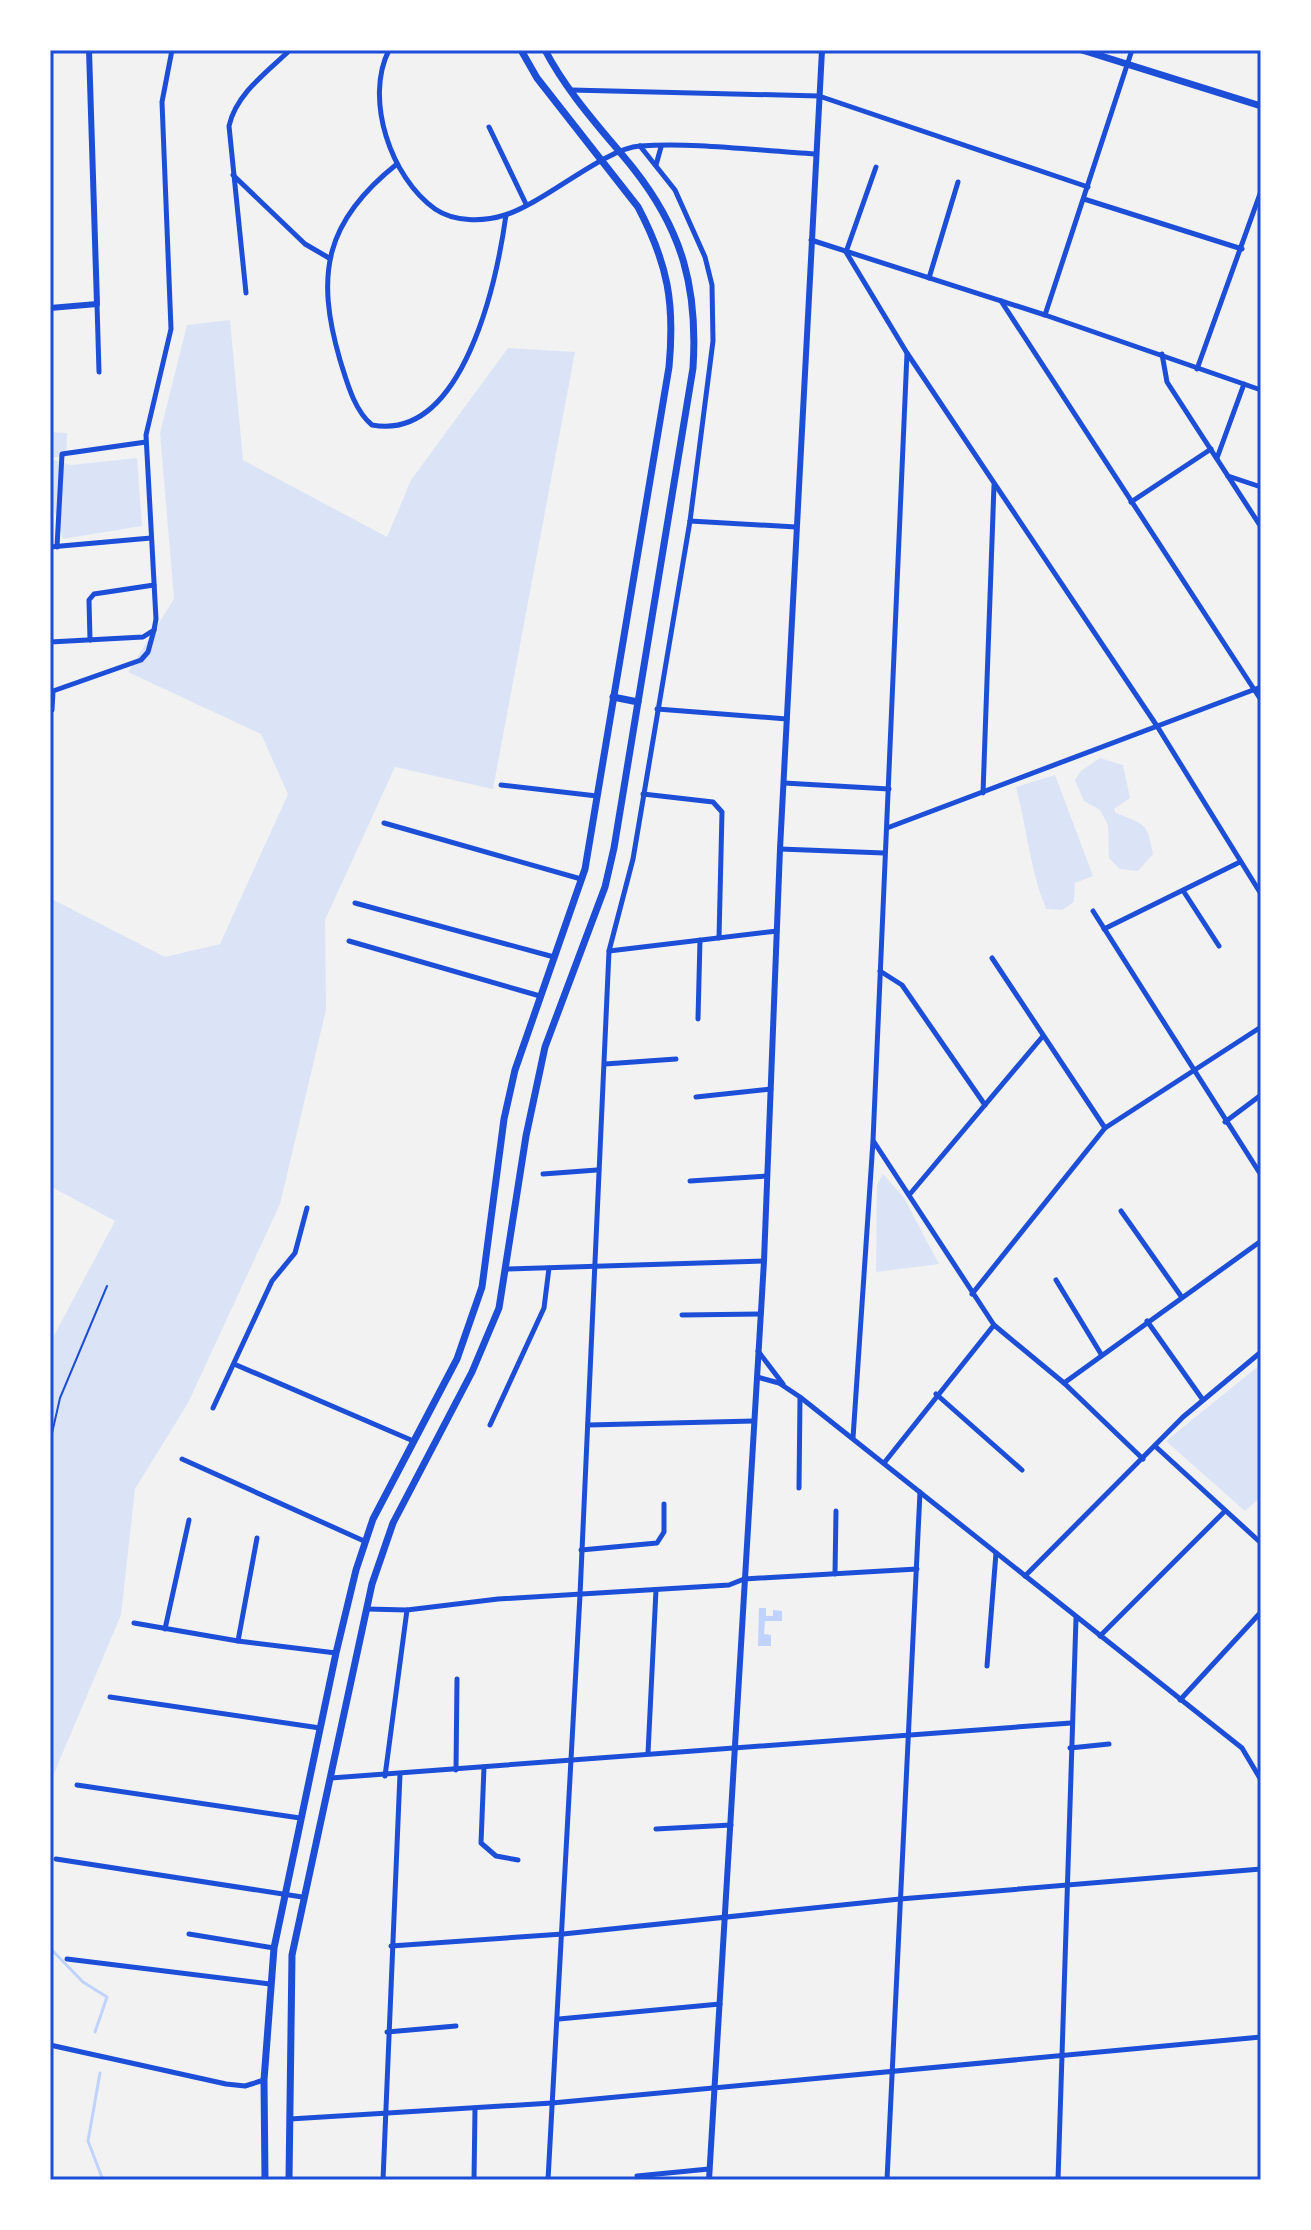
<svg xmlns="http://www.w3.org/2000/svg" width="1311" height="2230" viewBox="0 0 1311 2230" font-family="Mulish,sans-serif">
<rect width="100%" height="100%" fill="#f2f2f2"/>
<g fill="#dbe4f7">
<path d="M230 320 243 460 387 537 411 480 508 348 575 352 493 789 395 767 325 920 326 1010 280 1204 188 1403 135 1489 121 1615 50 1783V1343L115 1221 50 1186V898L165 957 220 944 288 794 261 734 128 672 174 599 160 433 187 325Z"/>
<path d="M50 432 67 433 66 457H50Z"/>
<path d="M137 458 142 526 63 539 50 496V459L71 465Z"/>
<path d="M1100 758 1123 765 1130 798 1114 809 1116 813C1145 825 1147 821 1153 854L1138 871 1120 869 1109 858 1108 825 1100 810 1084 801 1075 780 1081 771Z"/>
<path d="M1055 775 1093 876 1075 883 1074 902 1062 910 1046 909C1030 870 1027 829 1016 787Z"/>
<path d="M883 1174 904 1198 939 1264 876 1272 877 1185Z"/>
<path d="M1261 1364V1497L1245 1511 1166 1441Z"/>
</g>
<path fill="#bfd3fe" d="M759 1608H766V1616H773V1610L782 1611V1621H765L764 1634 771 1635V1646H758Z"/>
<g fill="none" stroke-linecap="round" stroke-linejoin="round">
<g stroke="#bfd3fe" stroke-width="3">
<path d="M50 1948 83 1982 107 1997 95 2032"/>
<path d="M100 2073 88 2141 103 2180"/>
</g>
<path stroke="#1d4ed8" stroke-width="2" d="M50 1442 60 1398 107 1286"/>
<g stroke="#1d4ed8" stroke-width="5">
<path d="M389 50C364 99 391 178 435 209 454 222 483 222 505 215 544 203 605 148 640 146 695 142 759 151 816 154"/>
<path d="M571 90 819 96 1088 187"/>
<path d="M489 127 526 204"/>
<path d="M397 164C325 221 315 274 340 360 347 382 354 410 372 425 464 442 497 279 506 215"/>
<path d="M656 165 661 147"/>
<path d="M876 167 846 252 907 353 1157 726 1261 894"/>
<path d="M233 175 305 244 329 258"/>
<path d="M1084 199 1242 249"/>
<path d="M811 240 1045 315 1261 390"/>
<path d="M929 278 958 182"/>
<path d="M246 293 229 126C236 94 267 72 290 50"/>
<path d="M1001 301 1261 700"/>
<path d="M97 304 99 372"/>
<path d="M1045 315 1132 50"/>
<path d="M1162 354 1167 382 1261 527"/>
<path d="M1197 369 1261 191"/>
<path d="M1217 458 1244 384"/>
<path d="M1228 476 1261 487"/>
<path d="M1131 502 1211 449"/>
<path d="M690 521 796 527"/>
<path d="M50 547 151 538"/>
<path d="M57 547 62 454 146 442"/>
<path d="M90 640 89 600 94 594 154 585"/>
<path d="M50 642 143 637 154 630 156 619 146 435 171 329 162 102 172 50"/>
<path d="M657 709 787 719"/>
<path d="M52 710 53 691 141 660 148 652 154 630"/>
<path d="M784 783 889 789"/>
<path d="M501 785 597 796"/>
<path d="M983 793 994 485"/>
<path d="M643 794 713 802 722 812 719 938"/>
<path d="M384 823 581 879"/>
<path d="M887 828 1261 687"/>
<path d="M780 849 884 853"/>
<path d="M1184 892 1219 946"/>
<path d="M355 903 554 957"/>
<path d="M1093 911 1261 1175"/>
<path d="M1104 929 1240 862"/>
<path d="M349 941 540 996"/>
<path d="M609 951 777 931"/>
<path d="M992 958 1105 1128"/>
<path d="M880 971 902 985 985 1105"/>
<path d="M698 1019 700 940"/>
<path d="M605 1064 676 1059"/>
<path d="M696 1097 771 1089"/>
<path d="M1225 1122 1261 1095"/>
<path d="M874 1142 994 1325 1064 1383 1143 1459"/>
<path d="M543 1174 597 1170"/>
<path d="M690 1181 767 1176"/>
<path d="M910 1194 1043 1036"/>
<path d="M1121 1211 1181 1296"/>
<path d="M508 1269 764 1261"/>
<path d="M1056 1280 1101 1354"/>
<path d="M972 1294 1105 1128 1261 1027"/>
<path d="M682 1315 761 1314"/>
<path d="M1147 1321 1203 1400"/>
<path d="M758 1351 783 1384"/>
<path d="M234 1364 411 1440"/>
<path d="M757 1377 779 1383 800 1397 1242 1748 1261 1780"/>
<path d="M1064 1383 1261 1241"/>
<path d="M936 1394 1022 1470"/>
<path d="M213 1408 272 1281 295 1253 307 1208"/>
<path d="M490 1425 544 1308 549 1268"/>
<path d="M588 1425 754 1421"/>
<path d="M853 1438 873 1141 907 353"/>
<path d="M1155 1446 1261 1543"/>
<path d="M182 1459 364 1541"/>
<path d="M884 1463 994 1325"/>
<path d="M799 1488 800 1398"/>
<path d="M581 1550 657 1543 664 1532V1504"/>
<path d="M835 1574 836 1511"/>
<path d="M1025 1576 1183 1417 1261 1352"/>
<path d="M367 1609 407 1610 498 1599 729 1585 744 1579 917 1569"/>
<path d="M134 1623 238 1641 336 1653"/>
<path d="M165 1629 189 1520"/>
<path d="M1100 1636 1225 1511"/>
<path d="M238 1641 257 1538"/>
<path d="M987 1666 996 1553"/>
<path d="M110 1697 320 1728"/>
<path d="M1180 1700 1261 1612"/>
<path d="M1070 1748 1109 1744"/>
<path d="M648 1753 656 1590"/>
<path d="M484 1767 481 1843 496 1856 518 1860"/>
<path d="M456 1770 457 1679"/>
<path d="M385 1776 407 1610"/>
<path d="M331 1778 1071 1723"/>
<path d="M77 1785 300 1818"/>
<path d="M656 1829 731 1825"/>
<path d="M56 1859 302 1897"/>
<path d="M189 1934 274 1948"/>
<path d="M391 1946 563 1934 900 1899 1261 1869"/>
<path d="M67 1959 270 1984"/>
<path d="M559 2019 720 2004"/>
<path d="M387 2032 456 2026"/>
<path d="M50 2045 226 2084 245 2086 264 2080"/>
<path d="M290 2119 552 2103 1261 2037"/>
<path d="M637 2176 709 2169"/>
<path d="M383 2180 400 1774"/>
<path d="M474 2180 475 2109"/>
<path d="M548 2180 580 1595 609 951 633 859 690 521 713 341 712 285 705 257 675 190 640 146"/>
<path d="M887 2180 920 1492"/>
<path d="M1058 2180 1076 1618"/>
</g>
<g stroke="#1d4ed8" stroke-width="6">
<path d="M50 308 97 304 89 50"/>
<path d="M709 2180 764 1261 780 849 822 50"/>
</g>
<g stroke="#1d4ed8" stroke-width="7">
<path d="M1082 50 1261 106"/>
<path d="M613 697 638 702"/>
<path d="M265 2180 264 2080 274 1948 336 1653 356 1570 373 1519 457 1359 482 1287 504 1119 515 1070 585 869 669 367C675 303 668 264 638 207L537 78 521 50"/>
<path d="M289 2180 292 1955 372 1584 393 1523 472 1372 499 1308 526 1136 545 1047 605 887 614 848 693 368C698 289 683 231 633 168 602 130 568 94 545 50"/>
</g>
</g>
<rect width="1311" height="2230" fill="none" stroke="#ffffff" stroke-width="104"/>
<rect x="52" y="52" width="1207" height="2126" fill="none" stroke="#1d4ed8" stroke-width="3"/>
</svg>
